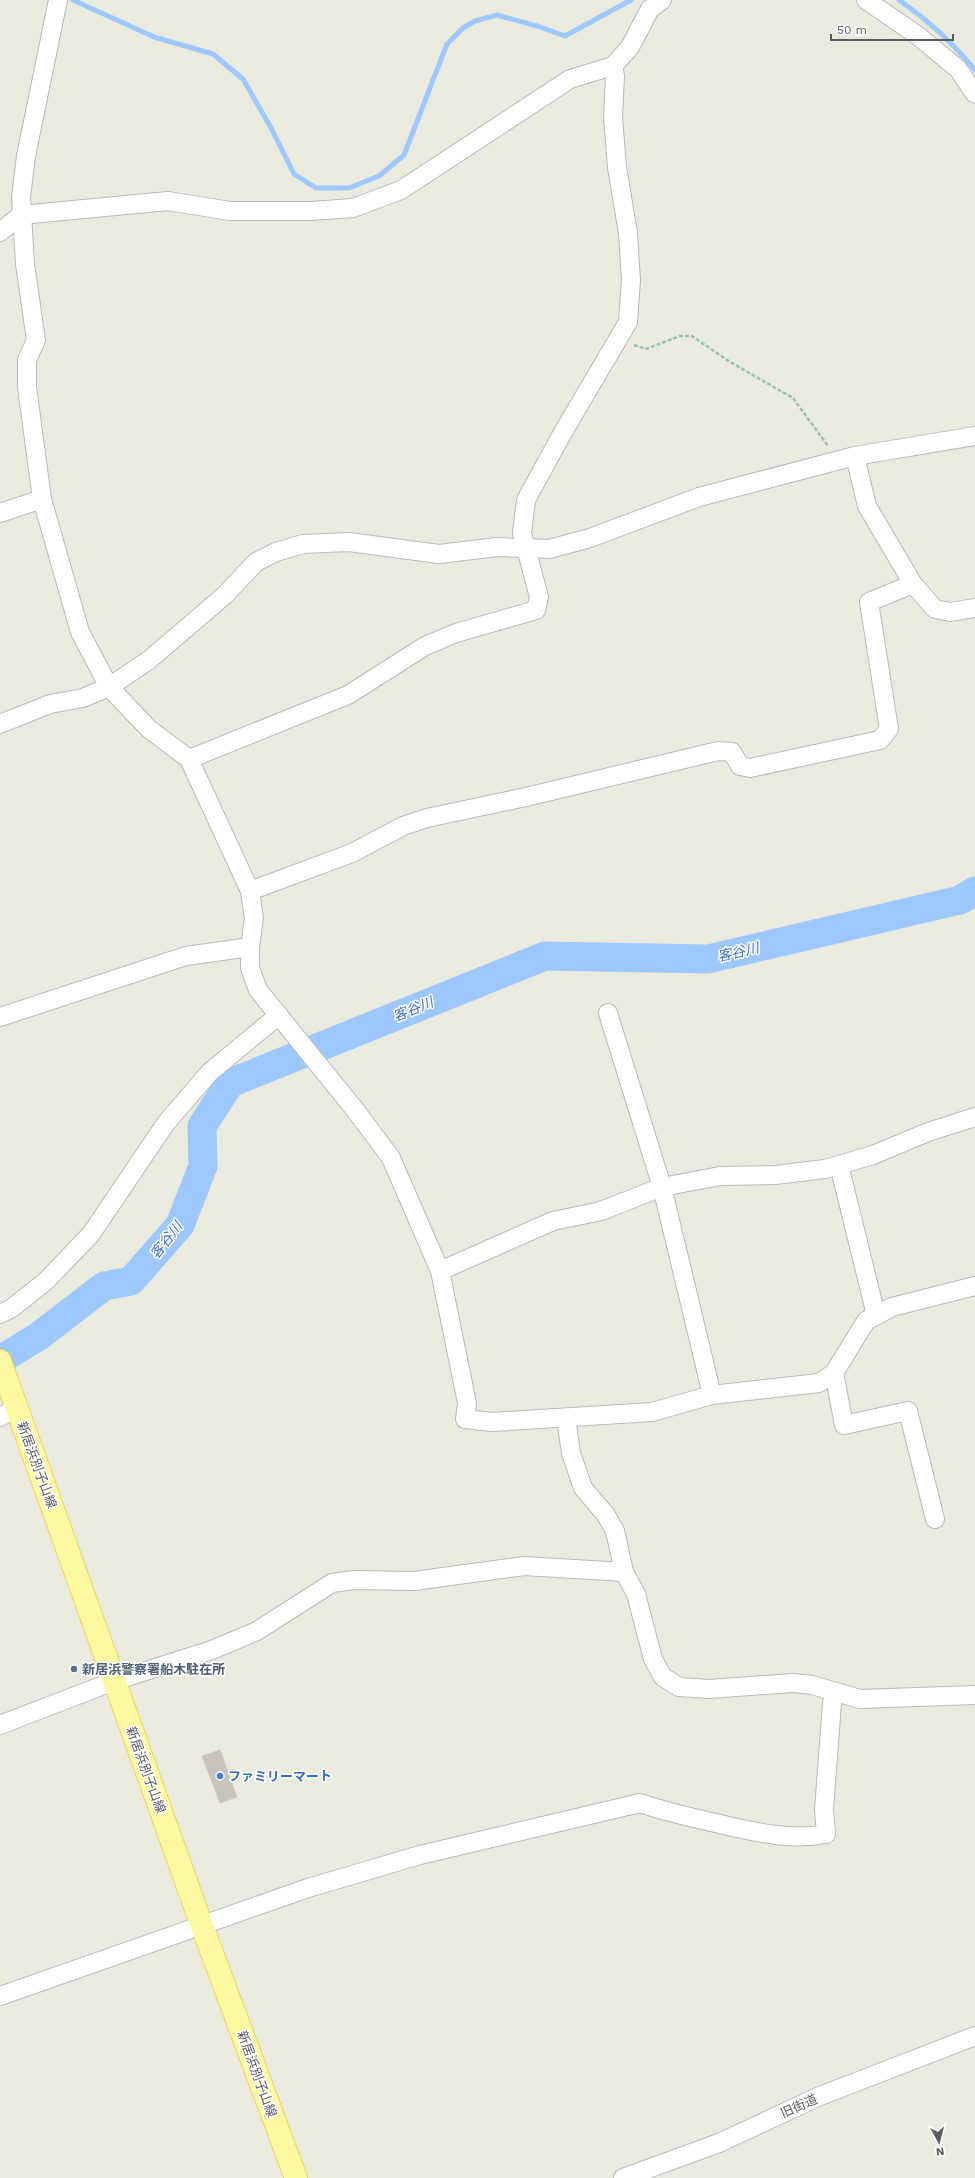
<svg xmlns="http://www.w3.org/2000/svg" width="975" height="2178" viewBox="0 0 975 2178" font-family="'Work Sans','Noto Sans JP',sans-serif">
<rect width="100%" height="100%" fill="#ebeadf"/>
<g fill="none" stroke-linecap="round" stroke-linejoin="round">
<g stroke="#9dc8fd" stroke-width="5">
<path d="M73 0 154 37 213 54 243 79 270 126 294 174 316 188H349L379 176 404 155 447 44 463 28 475 21 497 15 537 26 565 36 631 0"/>
<path d="M899 0C928 20 952 42 975 70"/>
</g>
<path stroke="#9dc8fd" stroke-width="29" d="M0 1360 39 1336 104 1286 131 1281 180 1225 203 1166 202 1126 230 1083 545 956 708 959 960 900 975 891"/>
</g>
<path fill="#c6c4bc" stroke="#cfccbe" d="M220 1750 237 1797 220 1803 202 1756Z"/>
<g fill="none" stroke-linecap="round" stroke-linejoin="round">
<g stroke="#b7b9be" stroke-width="20">
<g id="street">
<path d="M866 0 917 35 958 69 975 94"/>
<path d="M0 232 21 215 168 201 230 211H311L353 208 401 190 570 79 613 66 630 47 650 9 662 0"/>
<path d="M855 456 867 506 913 584 935 609 950 612 975 608"/>
<path d="M42 499 80 632 109 687 149 729 189 759 250 891 254 918 250 947V968L258 990 356 1111 391 1158 440 1271 467 1403 465 1419 492 1422 652 1412 712 1395 819 1383 834 1373 866 1321 892 1307 975 1286"/>
<path d="M0 513 42 499 27 387V360L36 340 25 264 21 197 26 156 58 0"/>
<path d="M0 724 50 704 83 698 109 687 149 660 225 595 256 562 276 552 303 544 349 542 439 554 497 547 549 549 590 538 699 497 855 456 975 436"/>
<path d="M189 759 348 695 425 646 456 633 536 610 539 597 522 533 526 500 562 434 628 322 631 280 628 233 617 167 613 117 615 76 613 66"/>
<path d="M250 891 352 853 403 826 427 818 526 797 718 751 732 752 740 766 750 768 880 740 889 729 869 602 913 584"/>
<path d="M608 1013 662 1187 712 1395"/>
<path d="M0 1017 186 956 250 947"/>
<path d="M839 1165 876 1315"/>
<path d="M440 1271 553 1221 601 1211 662 1187 720 1176 775 1175 825 1169 873 1155 928 1132 975 1117"/>
<path d="M0 1314 12 1308 46 1281 91 1234 166 1123 210 1072 279 1015"/>
<path d="M834 1373 844 1425 908 1411 935 1519"/>
<path d="M0 1417 17 1408"/>
<path d="M566 1418 571 1453 583 1488 606 1515 615 1531 624 1572 636 1594 653 1659 663 1677 679 1687 709 1689 793 1683 812 1685 860 1699 975 1695"/>
<path d="M0 1725 114 1681 212 1650 257 1631 332 1583 354 1580 414 1581 524 1566 624 1572"/>
<path d="M0 1996 308 1888 420 1855 640 1803C666 1812 693 1818 720 1824 755 1832 790 1841 826 1834L824 1810 832 1703 835 1693"/>
<path d="M623 2178 719 2143 820 2096 975 2036"/>
</g>
</g>
<g stroke="#eed456" stroke-width="24">
<path id="primary" d="M0 1361 202 1926 296 2178"/>
</g>
<path stroke="#95c3a7" stroke-width="2.5" stroke-dasharray="4 2" stroke-linecap="butt" d="M634 345 646 349 680 336H692L730 362 793 398 828 446"/>
<use href="#street" stroke="#fff" stroke-width="18"/>
<use href="#primary" stroke="#fdf9a2" stroke-width="22"/>
</g>
<circle fill="#5c6f8a" stroke="#fff" stroke-width="1.5" cx="74" cy="1669" r="4"/>
<circle fill="#3f7fe0" stroke="#fff" stroke-width="1.5" cx="220" cy="1776" r="4"/>
<g text-anchor="middle" dominant-baseline="central" stroke-width="3" stroke-linejoin="round" paint-order="stroke">
<g font-size="13" fill="#585b60" stroke="#fff">
<text transform="translate(37 1465) rotate(70)">新居浜別子山線</text>
<text transform="translate(146 1770) rotate(70)">新居浜別子山線</text>
<text transform="translate(257 2074) rotate(70)">新居浜別子山線</text>
<text transform="translate(799 2106) rotate(-24)">旧街道</text>
</g>
<g font-size="13" font-weight="bold" fill="#4e5e75" stroke="#fff" text-anchor="start">
<text x="82" y="1669">新居浜警察署船木駐在所</text>
</g>
<g font-size="13" font-weight="bold" fill="#366cbe" stroke="#fff" text-anchor="start">
<text x="228" y="1776">ファミリーマート</text>
</g>
<g font-size="14" font-style="italic" fill="#4170bf" stroke="#fff">
<text transform="translate(738 952) rotate(-13)">客谷川</text>
<text transform="translate(413 1009) rotate(-22)">客谷川</text>
<text transform="translate(166 1240) rotate(-52)">客谷川</text>
</g>
</g>
<g transform="translate(939 2142) rotate(173)" stroke="#ffffff" stroke-width="3" paint-order="stroke">
<path d="M0-3L7 15L0 10L-7 15Z" fill="#585b60"/>
<text y="-6" font-size="11" font-weight="bold" text-anchor="middle" fill="#585b60">N</text>
</g>
<path d="M831 34v6h122v-6" fill="none" stroke="#585b60" stroke-width="2"/>
<text x="837" y="34" font-size="12" fill="#585b60" stroke="#ffffff" stroke-width="3" paint-order="stroke">50 m</text>
</svg>
